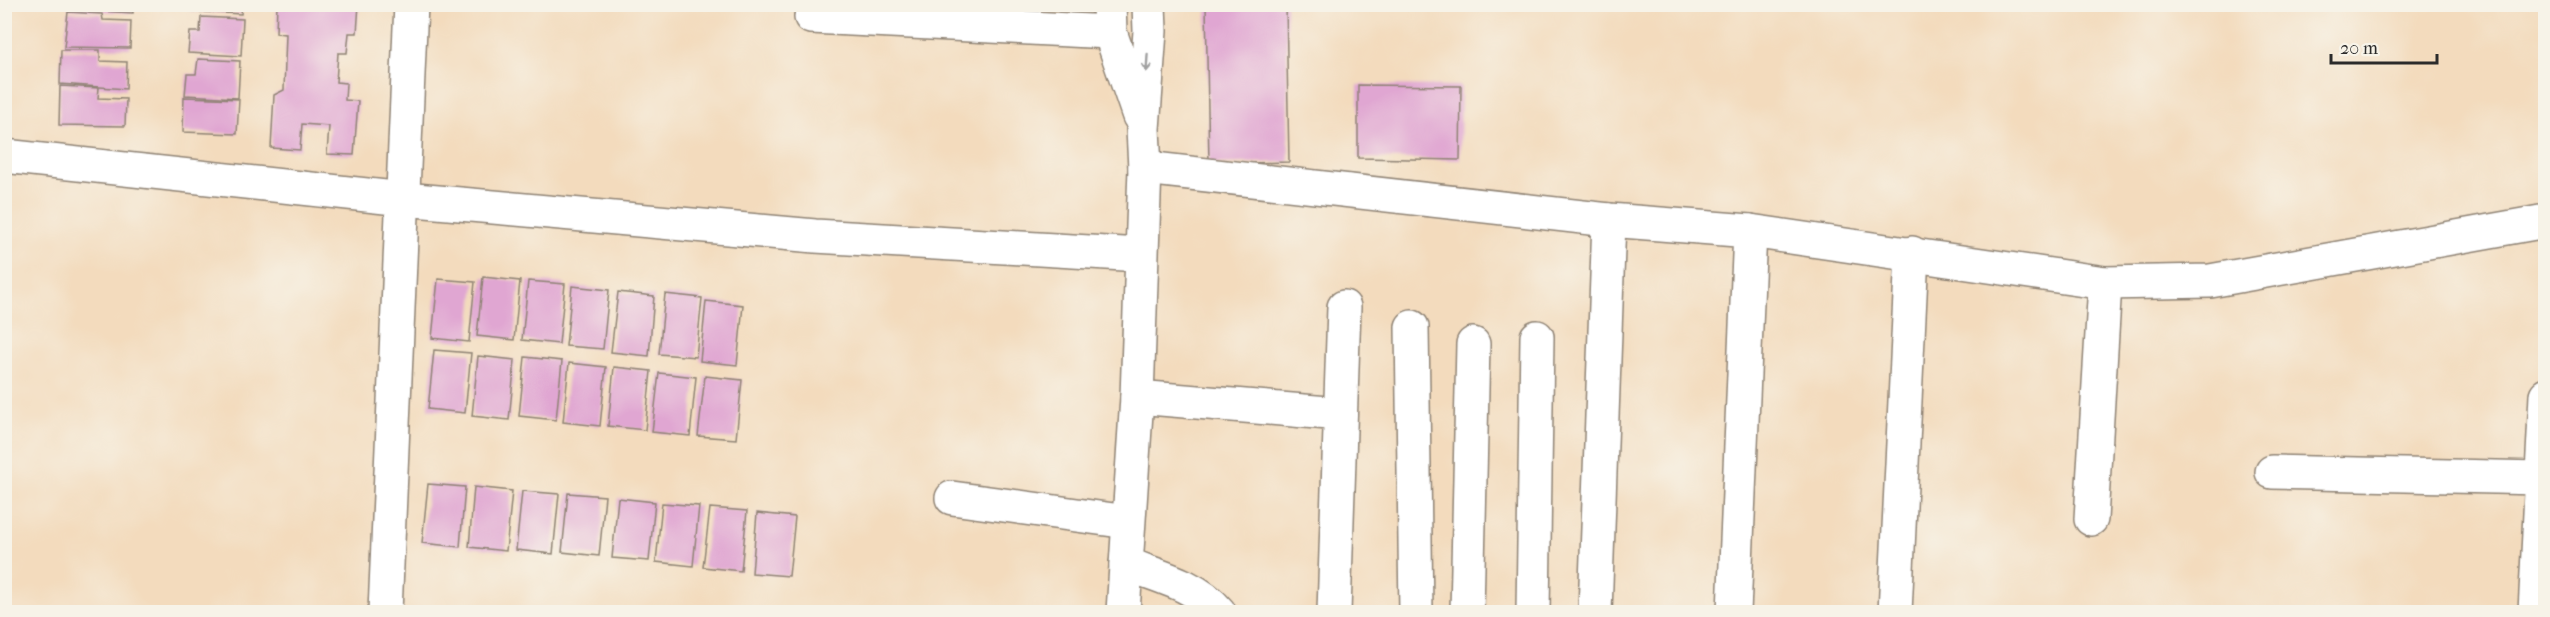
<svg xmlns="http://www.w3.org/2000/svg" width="2550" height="617" viewBox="0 0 2550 617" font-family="'IM FELL French Canon',serif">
<rect width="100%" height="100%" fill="#f7f3e8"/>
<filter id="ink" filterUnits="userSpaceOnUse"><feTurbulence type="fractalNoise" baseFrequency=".0167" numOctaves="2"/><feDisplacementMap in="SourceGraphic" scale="12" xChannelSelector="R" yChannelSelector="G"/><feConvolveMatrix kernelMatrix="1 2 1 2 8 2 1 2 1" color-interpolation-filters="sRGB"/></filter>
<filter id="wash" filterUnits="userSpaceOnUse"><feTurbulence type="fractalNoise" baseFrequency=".008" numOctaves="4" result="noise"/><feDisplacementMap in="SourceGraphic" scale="24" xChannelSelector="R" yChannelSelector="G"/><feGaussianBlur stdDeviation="1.35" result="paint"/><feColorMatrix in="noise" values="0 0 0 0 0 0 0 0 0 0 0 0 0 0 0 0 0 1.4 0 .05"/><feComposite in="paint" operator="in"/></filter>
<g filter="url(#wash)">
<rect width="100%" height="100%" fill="#f3dbbd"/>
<g id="blocks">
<g fill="#e0a6d2">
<path d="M68 4H133V13L68 9Z"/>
<path d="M189 4H242L241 14 189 11Z"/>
<path d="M277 4H359L357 33H349L347 53H338L336 82 346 83 345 100 358 101 354 155 327 154 329 126 302 124 300 150 271 148 274 95 284 90 286 34 276 33Z"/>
<path d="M1206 4H1286L1289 162 1209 164Z"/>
<path d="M68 12 102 14 103 20 131 21 130 48 64 47Z"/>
<path d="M201 17 243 19 241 56 188 53 190 32H200Z"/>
<path d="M61 50H100V61L127 62 126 89 60 84Z"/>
<path d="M198 59 240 61 238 98 185 95 187 74H196Z"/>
<path d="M1358 85 1461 86 1460 160 1358 158Z"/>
<path d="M60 86 99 88 98 98 126 99 125 126 59 125Z"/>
<path d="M184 97 239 99 237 134 183 132Z"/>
<path d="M483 277 520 281 514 340 477 336Z"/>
<path d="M438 279 475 282 469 342 432 338Z"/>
<path d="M528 281 565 284 559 344 522 340Z"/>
<path d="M572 286 609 290 603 349 566 346Z"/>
<path d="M618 292 654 296 649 356 611 352Z"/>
<path d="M665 294 702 298 696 357 659 354Z"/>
<path d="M706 301 743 305 737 365 700 361Z"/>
<path d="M434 350 471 353 465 413 428 409Z"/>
<path d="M478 356 515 360 509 420 472 416Z"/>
<path d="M525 357 562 361 556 420 519 416Z"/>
<path d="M569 363 606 367 600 426 563 422Z"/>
<path d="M614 367 651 371 645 430 608 426Z"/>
<path d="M659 373 696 377 690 436 652 432Z"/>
<path d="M705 376 742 380 736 439 698 436Z"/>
<path d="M428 484 465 487 460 547 422 543Z"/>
<path d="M474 487 512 491 506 551 469 547Z"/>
<path d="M522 491 559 494 553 554 516 550Z"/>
<path d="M568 493 605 496 599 556 562 552Z"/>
<path d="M618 498 655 502 649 561 612 558Z"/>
<path d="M662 503 699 506 693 566 656 562Z"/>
<path d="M710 508 747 511 741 571 703 567Z"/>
<path d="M757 513 795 517 789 576 752 573Z"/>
</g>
</g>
</g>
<g filter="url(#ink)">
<use href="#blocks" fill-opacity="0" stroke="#8f8374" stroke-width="1.5"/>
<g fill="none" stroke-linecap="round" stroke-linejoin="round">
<g stroke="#8f8374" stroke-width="36">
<g id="minor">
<path d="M1109 4 1110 32 1139 116"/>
<path d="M811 17 1110 32"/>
<path d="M4 156 404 199 815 236 1141 255"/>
<path d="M1145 168 1609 220 1750 231 2105 283 2210 281 2546 221"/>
<path d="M1412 327 1416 612"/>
<path d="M1137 397 1340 414"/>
<path d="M2272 472 2541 478"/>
<path d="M952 498 1128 522"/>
<path d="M2091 519 2105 283"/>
<path d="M1126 564C1158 576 1197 585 1219 612"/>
<path d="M385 612 411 4"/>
<path d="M1123 612 1137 397 1145 168 1143 129 1150 31 1149 4"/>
<path d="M1334 612 1344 307"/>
<path d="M1467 612 1473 344"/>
<path d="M1533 612 1537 337"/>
<path d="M1595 612 1609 220"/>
<path d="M1734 612 1750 231"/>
<path d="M1895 612 1912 253"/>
<path d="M2535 612 2546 395"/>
</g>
</g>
<use href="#minor" stroke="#fff" stroke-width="33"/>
</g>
<defs><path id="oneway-shaft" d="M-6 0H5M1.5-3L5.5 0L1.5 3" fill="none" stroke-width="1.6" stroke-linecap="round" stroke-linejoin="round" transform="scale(1.5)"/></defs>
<use stroke="#a0a0a0" href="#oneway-shaft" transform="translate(1147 63) rotate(94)"/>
</g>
<rect width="2550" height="617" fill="none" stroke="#f7f3e8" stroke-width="24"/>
<path d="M2331 54v9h106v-9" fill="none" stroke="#2b2b2b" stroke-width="3"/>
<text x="2340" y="54" font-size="18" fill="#2b2b2b" stroke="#f7f3e8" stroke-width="4.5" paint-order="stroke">20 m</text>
</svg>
